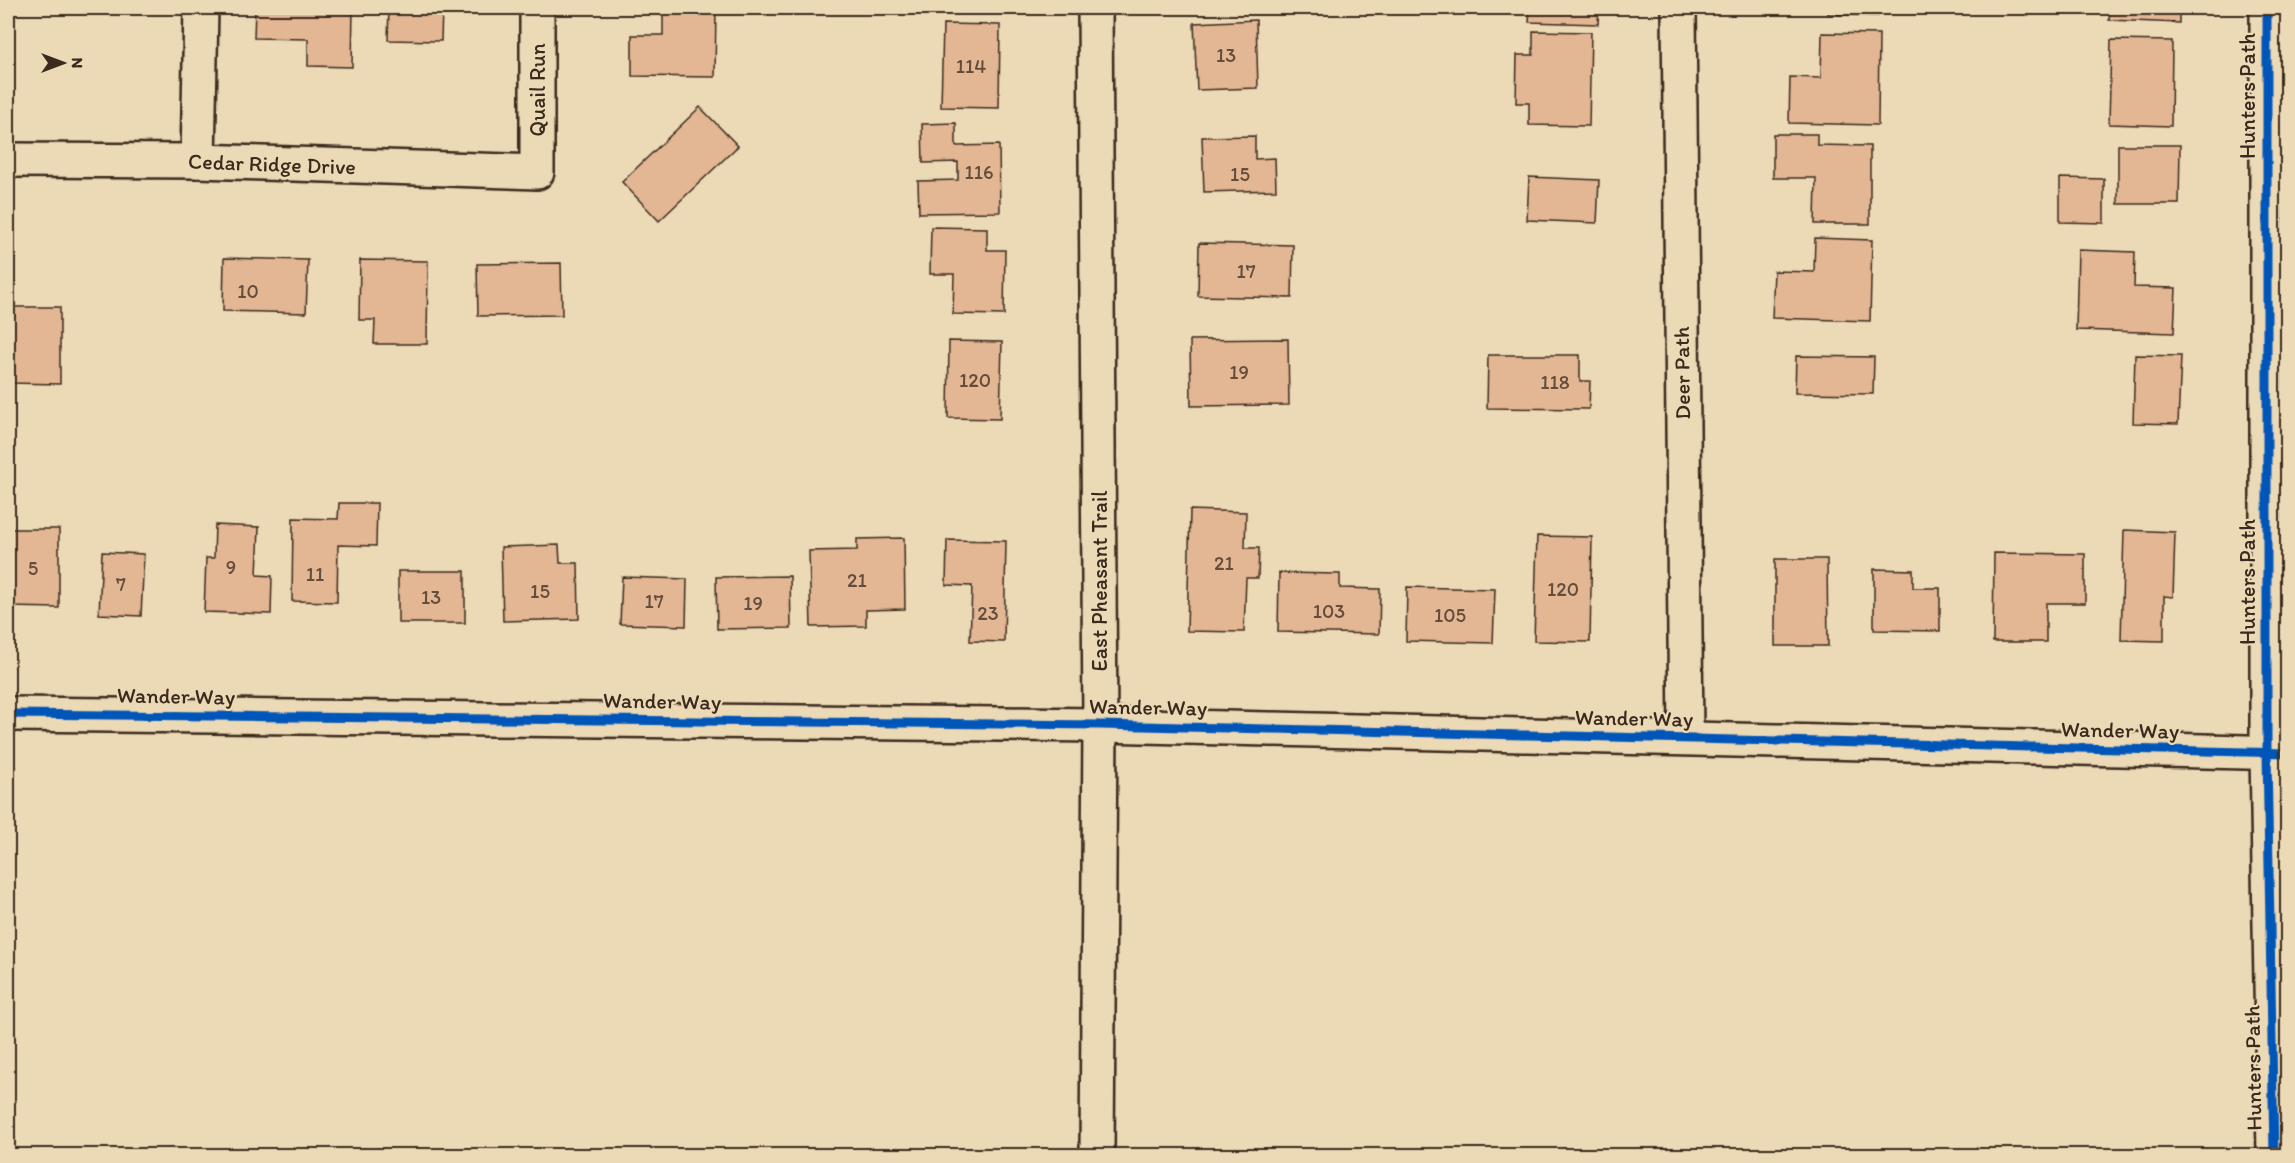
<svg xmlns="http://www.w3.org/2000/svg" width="2295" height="1163" viewBox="0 0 2295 1163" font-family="Itim,sans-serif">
<rect width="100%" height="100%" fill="#ecd9b6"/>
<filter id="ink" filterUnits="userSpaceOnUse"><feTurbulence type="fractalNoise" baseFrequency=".0167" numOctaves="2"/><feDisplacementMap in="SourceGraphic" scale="12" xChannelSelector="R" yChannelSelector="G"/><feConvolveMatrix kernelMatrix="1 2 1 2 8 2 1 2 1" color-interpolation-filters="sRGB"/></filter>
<g filter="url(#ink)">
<g fill="#e3b694" stroke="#3b2a1e" stroke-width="1.5">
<path d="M255 8H353L352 67 308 66V39L254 38Z"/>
<path d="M389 8H442L441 41 388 40Z"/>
<path d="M663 8H716L715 77 632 76V35H663Z"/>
<path d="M1530 8H1599L1598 24 1529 22Z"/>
<path d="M1828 8H1878V16L1828 14Z"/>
<path d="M2110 8H2179V23L2109 20Z"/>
<path d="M1256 20 1258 88 1197 90 1194 23Z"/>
<path d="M943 24 1000 25 999 108 941 107Z"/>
<path d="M1533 31 1591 32 1589 126 1529 125V103H1516L1517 55H1533Z"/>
<path d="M1822 33 1879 34 1878 125 1789 123 1790 77 1821 78Z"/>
<path d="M2111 40 2172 41 2171 126 2109 124Z"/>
<path d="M700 107 738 146 659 221 622 182Z"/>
<path d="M956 123V146L999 145 1000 212 919 213 918 181 958 180V162L923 163 922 124Z"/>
<path d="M1773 134H1817V145L1870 146V224H1815L1816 178H1773Z"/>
<path d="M1255 136V159L1275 158 1276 190 1204 192 1202 137Z"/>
<path d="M2118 145H2180L2179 204H2118Z"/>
<path d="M1529 177 1599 180 1597 223 1527 220Z"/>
<path d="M2060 178 2104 179V223L2060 222Z"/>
<path d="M931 227 987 228V250H1005L1004 315 953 314 954 274H930Z"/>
<path d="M1815 238 1872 240 1870 321 1772 318 1774 271 1814 272Z"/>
<path d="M1199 243 1293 245 1292 298 1198 296Z"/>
<path d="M2078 250 2135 252 2134 287 2176 288 2174 333 2076 330Z"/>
<path d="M224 258 308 260 306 313 223 311Z"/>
<path d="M360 260 428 261 427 344H374L375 320H359Z"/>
<path d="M561 263 562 315 478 316 477 264Z"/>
<path d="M8 307H60V384L8 383Z"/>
<path d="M1288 339 1289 405 1191 406 1190 340Z"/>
<path d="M949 341 1002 342 1000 419 948 418Z"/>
<path d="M1488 355H1580V381H1590L1589 409 1487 408Z"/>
<path d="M2135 355 2181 356 2178 424 2133 423Z"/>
<path d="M1796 356 1874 357 1873 394 1795 393Z"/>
<path d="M339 503H377L376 546 338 545 337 602 292 601 293 518 338 519Z"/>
<path d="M1190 510 1246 512 1245 548H1259L1258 578H1246L1244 632 1187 631Z"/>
<path d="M215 525 259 527 257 575 272 576 271 614 204 612 206 558H214Z"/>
<path d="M8 529H59V608L8 607Z"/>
<path d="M2124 530 2175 532 2173 597 2164 596V641L2121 640Z"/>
<path d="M1537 536 1592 537 1590 642 1534 641Z"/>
<path d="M904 538 905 609 866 610V626L811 627 809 551 857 550V539Z"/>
<path d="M947 540 1006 541 1004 642 970 641 972 586 946 585Z"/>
<path d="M559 545 560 563H578L579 619 503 621 501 547Z"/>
<path d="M102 552 144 554 141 616 99 614Z"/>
<path d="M1994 553 2085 554V603H2046V642H1993Z"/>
<path d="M1775 559H1827L1828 646H1775Z"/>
<path d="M1874 569 1913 570V588H1940V631L1874 630Z"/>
<rect x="398" y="571" width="67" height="52"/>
<path d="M1279 573 1340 574V588L1380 589 1379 634 1278 632Z"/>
<path d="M790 576 791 628 717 629 716 577Z"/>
<path d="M622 577 687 579 686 626 620 624Z"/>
<path d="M1407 587 1495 589 1493 643 1406 641Z"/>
</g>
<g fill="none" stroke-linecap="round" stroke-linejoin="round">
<g stroke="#3b2a1e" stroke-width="38">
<g id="minor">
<path d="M1095 8 1100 725 1097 1156"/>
<path d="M1679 8 1686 738"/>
<path d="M2267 8V753L2274 1156"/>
<path d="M8 160 198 161 537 172V8"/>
<path d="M198 161 201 8"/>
<path d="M8 714 1100 725 2288 753"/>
</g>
</g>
<use href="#minor" stroke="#ecd9b6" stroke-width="33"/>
<g stroke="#ecd9b6" stroke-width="13">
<g id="cycleway">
<path d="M2267 8V753L2274 1156"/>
<path d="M8 714 1100 725 2288 753"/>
</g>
</g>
<use href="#cycleway" stroke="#0057b8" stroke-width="9"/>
</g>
</g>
<g text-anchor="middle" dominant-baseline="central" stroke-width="4.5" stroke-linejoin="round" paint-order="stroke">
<g font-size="20" fill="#654d3c">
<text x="1226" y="55">13</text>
<text x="971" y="66">114</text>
<text x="979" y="172">116</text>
<text x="1240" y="174">15</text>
<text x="1246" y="271">17</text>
<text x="248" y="291">10</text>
<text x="1239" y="372">19</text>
<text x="975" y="380">120</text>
<text x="1555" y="382">118</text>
<text x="1224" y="563">21</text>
<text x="231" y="567">9</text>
<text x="33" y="568">5</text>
<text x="315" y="574">11</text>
<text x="857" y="580">21</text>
<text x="121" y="584">7</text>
<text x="1563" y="589">120</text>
<text x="540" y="591">15</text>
<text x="431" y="597">13</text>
<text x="654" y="601">17</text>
<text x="753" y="603">19</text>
<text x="1329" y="611">103</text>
<text x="988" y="613">23</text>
<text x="1450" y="615">105</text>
</g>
<g font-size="22" fill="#3b2a1e" stroke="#ecd9b6">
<text transform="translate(537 90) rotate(-90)">Quail Run</text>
<text transform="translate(2247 96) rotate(-90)">Hunters Path</text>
<text transform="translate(272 164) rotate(2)">Cedar Ridge Drive</text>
<text transform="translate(1682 373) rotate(-91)">Deer Path</text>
<text transform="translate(1099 581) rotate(-90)">East Pheasant Trail</text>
<text transform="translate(2247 582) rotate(-90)">Hunters Path</text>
<text transform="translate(176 696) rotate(1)">Wander Way</text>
<text transform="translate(662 701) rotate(1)">Wander Way</text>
<text transform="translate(1148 707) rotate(1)">Wander Way</text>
<text transform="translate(1634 718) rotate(1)">Wander Way</text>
<text transform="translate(2120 730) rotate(1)">Wander Way</text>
<text transform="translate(2253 1068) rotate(-91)">Hunters Path</text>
</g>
</g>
<rect width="2295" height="1163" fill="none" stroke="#ecd9b6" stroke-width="30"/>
<rect x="15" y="15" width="2265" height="1133" fill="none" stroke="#3b2a1e" stroke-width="2" filter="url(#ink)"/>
<g transform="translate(63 63) rotate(90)" stroke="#ecd9b6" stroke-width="4.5" paint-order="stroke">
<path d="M0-4.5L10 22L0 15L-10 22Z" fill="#3b2a1e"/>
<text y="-9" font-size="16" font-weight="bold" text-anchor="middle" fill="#3b2a1e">N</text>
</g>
</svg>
